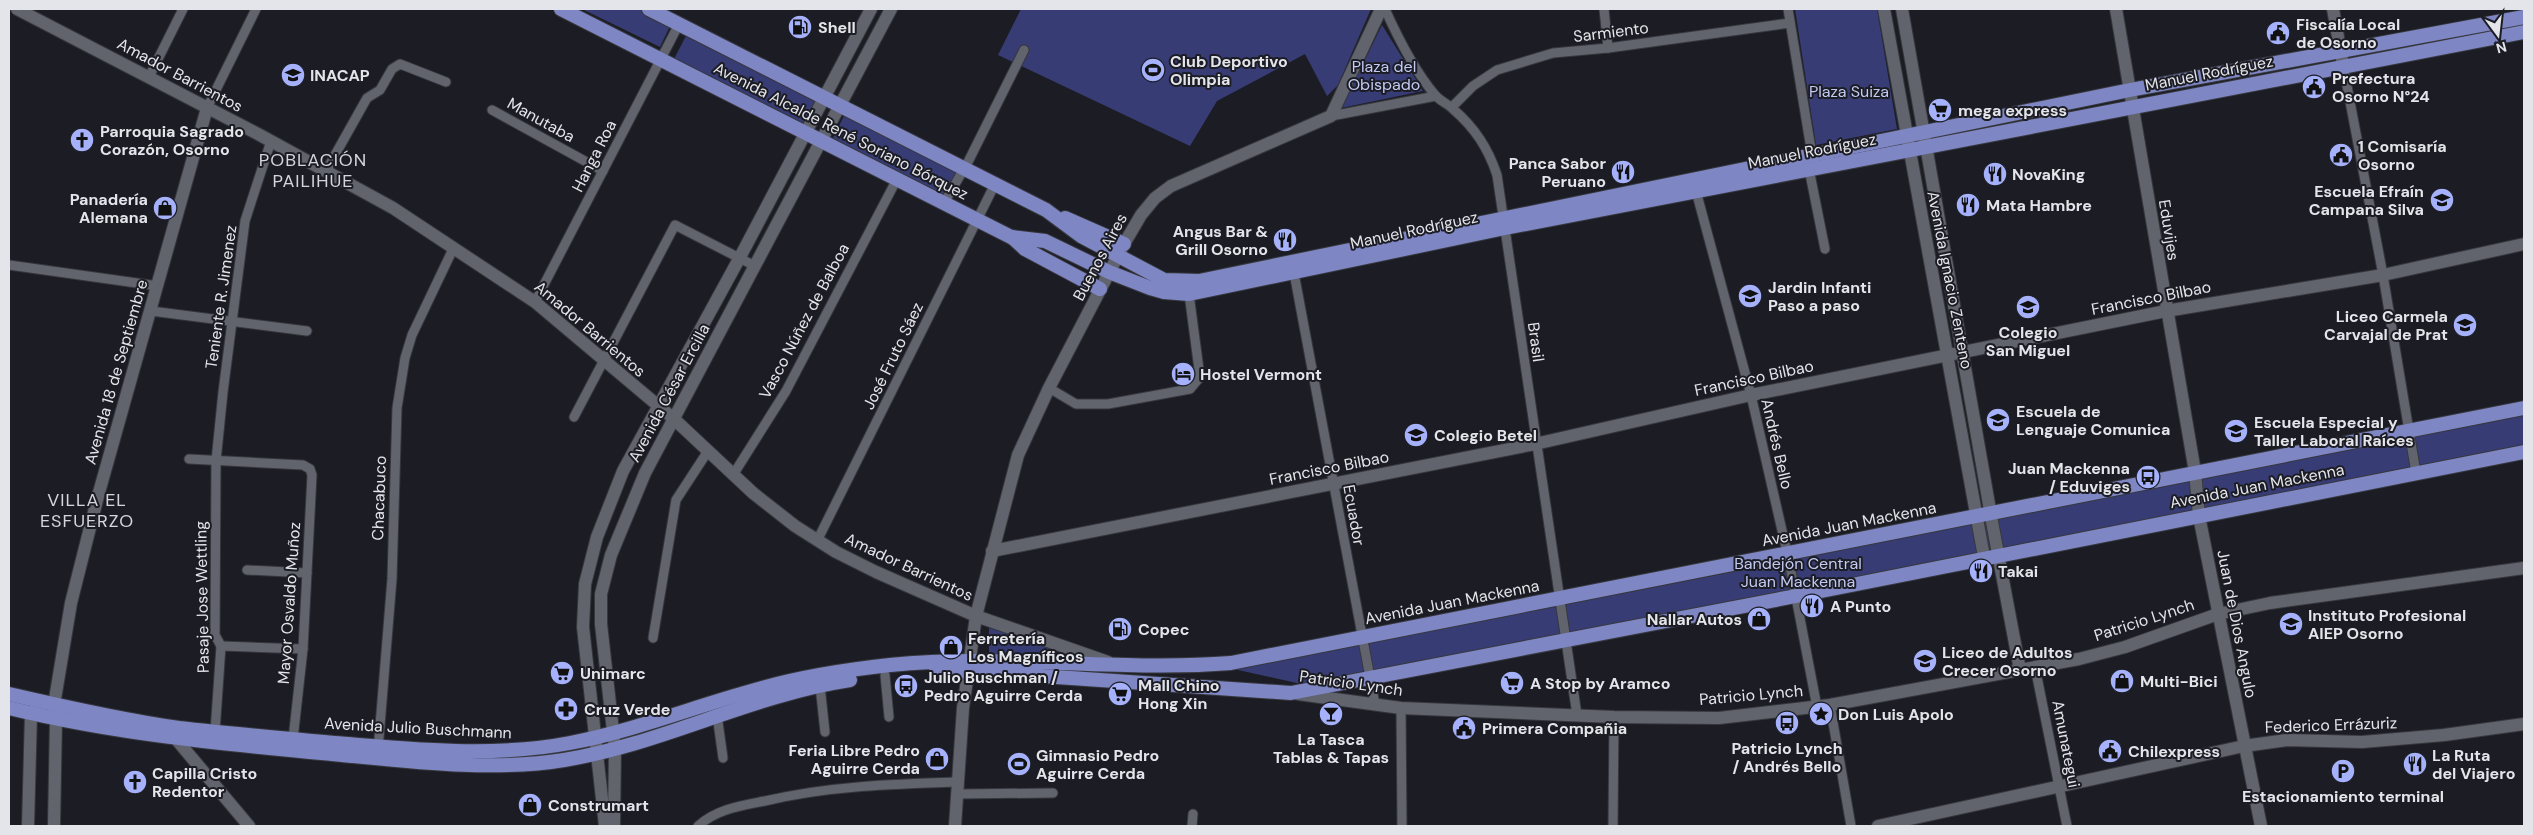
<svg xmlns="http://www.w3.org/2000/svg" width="2533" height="835" viewBox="0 0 2533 835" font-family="'DM Sans',sans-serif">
<rect width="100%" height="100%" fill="#1c1d24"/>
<g fill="#373c74">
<path d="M582 9H639L671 24 660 47Z"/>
<path d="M1021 9H1371L1338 85 1327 96 1305 54 1217 101 1190 146 998 55Z"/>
<path d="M1795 9H1877L1897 129 1816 145Z"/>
<path d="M1382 25 1423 91 1341 108Z"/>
<path d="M688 32 817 97 804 124 674 59Z"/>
<path d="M844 116 957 172 945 196 832 140Z"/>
<path d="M2524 412V449L1310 686 1229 668Z"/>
<path d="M989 628 1047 644 1053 653 989 658Z"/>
</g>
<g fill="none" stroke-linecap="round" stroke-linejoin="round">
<g stroke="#37383e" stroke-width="11">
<g id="street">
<path d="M1385 9C1398 38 1414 70 1435 95 1440 101 1448 104 1453 109 1475 128 1488 148 1497 175L1577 715"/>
<path d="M1604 9 1608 48"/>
<path d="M1788 9 1812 155"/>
<path d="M2343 65 2383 275 2416 473"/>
<path d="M149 77 183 9"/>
<path d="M1452 107 1473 86 1497 70 1553 53 1608 48 1790 23"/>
<path d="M207 108 256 9"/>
<path d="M492 110 603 171"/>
<path d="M1331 116 1436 96"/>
<path d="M1809 169 1825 249"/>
<path d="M326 171 367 98 380 90 392 69 400 64 446 82"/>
<path d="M1696 191 1751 395 1789 561 1817 707"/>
<path d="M944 203 968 162 1024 50"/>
<path d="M9 265 158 286"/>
<path d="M1294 273 1375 704"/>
<path d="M535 302 679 24"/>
<path d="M151 311 307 331"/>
<path d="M1049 388 1076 404H1108L1190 389 1200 377 1189 294"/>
<path d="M574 417 675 225 755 266"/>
<path d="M189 459 303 465 310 469 312 475 303 649 293 739"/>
<path d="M733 475 786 391 897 179"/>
<path d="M817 541 995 184"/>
<path d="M247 570 307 573"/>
<path d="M653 638 676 500 708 451"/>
<path d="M221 646 303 649"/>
<path d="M2035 667 2067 826"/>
<path d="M885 675 889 717"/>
<path d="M820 686 825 732"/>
<path d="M1830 705 1851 826"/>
<path d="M1401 708 1402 826"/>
<path d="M717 715 723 758"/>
<path d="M215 732 221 646 215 635 216 461 223 392 245 221 271 141"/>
<path d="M378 750 392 579 397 408 405 358 412 335 453 249"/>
<path d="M957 794 1053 793"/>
<path d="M698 826C717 809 740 806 765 801 829 786 893 784 958 782"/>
<path d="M1192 826 1193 814"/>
<path d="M1613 826 1614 717"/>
</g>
</g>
<g stroke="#37383e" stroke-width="14">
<g id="secondary">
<path d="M17 9 258 134 393 208 535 302 674 419 753 493 795 526 836 552 876 572 976 616 1108 662"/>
<path d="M1884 9 1984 557"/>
<path d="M1902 9 1993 527 2020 670"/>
<path d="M2116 9 2195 472 2199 516 2261 826"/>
<path d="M2333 9 2343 65"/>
<path d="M992 551 1535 444 1751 395 2166 311 2383 275 2524 244"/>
<path d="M1298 694 1401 708 1614 717 1719 718 1830 705 2079 659 2125 647 2218 614 2270 603 2524 568"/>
<path d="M176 730V739L249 826"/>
<path d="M28 826 31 713 40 710"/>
<path d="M54 826 56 718 54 705 71 603 98 496 207 108"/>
<path d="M605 826 583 627 585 584 597 537 623 471 739 259 871 9"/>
<path d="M614 826 615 749 601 624V594L611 555 645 473 891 9"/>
<path d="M955 826 963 708 976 616 1018 455 1049 388 1124 244 1141 215 1155 198 1171 186 1331 116 1381 9"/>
<path d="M1878 826 2244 746 2287 740 2362 742 2444 735 2524 724"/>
</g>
</g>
<g stroke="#37383e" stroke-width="16">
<g id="primary">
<path d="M561 9 1011 237 1045 241 1109 272 1150 288 1164 292 1189 294 1505 228 2524 32"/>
<path d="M649 9 1046 210 1081 236 1164 280 1199 281 2130 90 2524 17"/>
<path d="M1065 218 1124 244"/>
<path d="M1012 237 1025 249 1100 289"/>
<path d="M936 671H968L1291 693 1796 596 2524 452"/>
<path d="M9 694C65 707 122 720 179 728 231 734 283 738 334 743 412 749 493 758 570 743 633 731 693 707 755 690 799 677 844 670 890 665 1003 653 1118 672 1231 663L2524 408"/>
<path d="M9 708C115 734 224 744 332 754 407 761 490 772 564 760 662 744 751 695 850 680"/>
</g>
</g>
<use href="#street" stroke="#62646d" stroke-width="9"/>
<use href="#secondary" stroke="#62646d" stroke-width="12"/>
<use href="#primary" stroke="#7e86c4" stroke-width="14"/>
</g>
<defs>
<g id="fuel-disc" transform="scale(1.25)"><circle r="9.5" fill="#a6b1fc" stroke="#1c1d24"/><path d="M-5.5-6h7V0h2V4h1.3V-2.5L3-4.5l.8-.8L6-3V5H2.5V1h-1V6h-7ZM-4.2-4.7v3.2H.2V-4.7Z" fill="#111"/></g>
<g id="civic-disc" transform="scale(1.25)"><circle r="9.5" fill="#a6b1fc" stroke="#1c1d24"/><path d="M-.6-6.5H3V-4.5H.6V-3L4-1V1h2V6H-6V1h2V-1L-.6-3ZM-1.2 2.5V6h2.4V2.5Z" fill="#111"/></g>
<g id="stadium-disc" transform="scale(1.25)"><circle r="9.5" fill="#a6b1fc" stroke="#1c1d24"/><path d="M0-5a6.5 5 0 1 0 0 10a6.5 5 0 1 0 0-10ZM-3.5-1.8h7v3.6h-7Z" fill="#111"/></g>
<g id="university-disc" transform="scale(1.25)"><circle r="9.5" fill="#a6b1fc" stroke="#1c1d24"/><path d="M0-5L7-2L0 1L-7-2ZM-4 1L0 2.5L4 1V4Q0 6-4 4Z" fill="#111"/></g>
<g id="supermarket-disc" transform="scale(1.25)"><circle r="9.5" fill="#a6b1fc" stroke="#1c1d24"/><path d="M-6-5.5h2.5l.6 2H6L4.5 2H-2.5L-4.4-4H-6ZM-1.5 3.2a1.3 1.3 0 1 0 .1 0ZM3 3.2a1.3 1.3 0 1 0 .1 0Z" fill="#111"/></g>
<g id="church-disc" transform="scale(1.25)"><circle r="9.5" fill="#a6b1fc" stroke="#1c1d24"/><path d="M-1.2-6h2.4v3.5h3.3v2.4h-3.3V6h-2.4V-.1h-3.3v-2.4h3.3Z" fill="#111"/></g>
<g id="restaurant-disc" transform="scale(1.25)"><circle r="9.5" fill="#a6b1fc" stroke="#1c1d24"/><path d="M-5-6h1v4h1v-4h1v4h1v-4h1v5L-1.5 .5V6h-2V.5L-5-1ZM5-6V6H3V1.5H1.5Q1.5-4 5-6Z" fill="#111"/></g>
<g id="school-disc" transform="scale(1.25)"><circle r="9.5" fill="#a6b1fc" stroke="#1c1d24"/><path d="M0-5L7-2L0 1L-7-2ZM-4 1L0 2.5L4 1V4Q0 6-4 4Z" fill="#111"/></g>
<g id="shop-disc" transform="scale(1.25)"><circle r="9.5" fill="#a6b1fc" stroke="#1c1d24"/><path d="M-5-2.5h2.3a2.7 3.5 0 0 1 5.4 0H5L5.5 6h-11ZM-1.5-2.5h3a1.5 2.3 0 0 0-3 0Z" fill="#111"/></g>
<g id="hotel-disc" transform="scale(1.25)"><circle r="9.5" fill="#a6b1fc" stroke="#1c1d24"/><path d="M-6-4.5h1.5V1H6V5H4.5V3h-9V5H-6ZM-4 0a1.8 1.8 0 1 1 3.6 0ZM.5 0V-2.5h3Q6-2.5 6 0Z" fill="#111"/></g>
<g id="bus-disc" transform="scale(1.25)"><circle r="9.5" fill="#a6b1fc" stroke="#1c1d24"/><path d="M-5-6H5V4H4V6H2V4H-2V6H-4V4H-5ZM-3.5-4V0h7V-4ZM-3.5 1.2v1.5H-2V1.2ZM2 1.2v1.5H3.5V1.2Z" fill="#111"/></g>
<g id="pharmacy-disc" transform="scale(1.25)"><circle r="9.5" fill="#a6b1fc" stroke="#1c1d24"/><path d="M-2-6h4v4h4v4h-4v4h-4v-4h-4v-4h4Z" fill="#111"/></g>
<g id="bar-disc" transform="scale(1.25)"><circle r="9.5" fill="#a6b1fc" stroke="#1c1d24"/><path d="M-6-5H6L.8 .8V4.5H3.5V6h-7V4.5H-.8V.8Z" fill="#111"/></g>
<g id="sight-disc" transform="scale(1.25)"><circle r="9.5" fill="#a6b1fc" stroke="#1c1d24"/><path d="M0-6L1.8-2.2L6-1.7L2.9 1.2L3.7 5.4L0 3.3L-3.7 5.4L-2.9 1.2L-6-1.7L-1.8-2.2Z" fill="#111"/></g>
<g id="parking-disc" transform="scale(1.25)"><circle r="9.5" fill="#a6b1fc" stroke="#1c1d24"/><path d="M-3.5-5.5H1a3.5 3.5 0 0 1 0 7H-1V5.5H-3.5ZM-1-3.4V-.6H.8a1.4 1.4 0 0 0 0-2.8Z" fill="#111"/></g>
</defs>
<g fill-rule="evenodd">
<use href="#fuel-disc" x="800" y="27"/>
<use href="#civic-disc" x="2278" y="33"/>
<use href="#stadium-disc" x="1153" y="70"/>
<use href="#university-disc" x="293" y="75"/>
<use href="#civic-disc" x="2314" y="87"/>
<use href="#supermarket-disc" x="1940" y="110"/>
<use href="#church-disc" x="82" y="140"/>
<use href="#civic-disc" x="2341" y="155"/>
<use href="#restaurant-disc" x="1623" y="172"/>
<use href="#restaurant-disc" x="1995" y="174"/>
<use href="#school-disc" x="2442" y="200"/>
<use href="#restaurant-disc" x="1968" y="205"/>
<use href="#shop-disc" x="165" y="208"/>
<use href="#restaurant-disc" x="1285" y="240"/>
<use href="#school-disc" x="1750" y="296"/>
<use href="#school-disc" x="2028" y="307"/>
<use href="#school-disc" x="2465" y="325"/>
<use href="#hotel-disc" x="1183" y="374"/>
<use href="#school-disc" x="1998" y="420"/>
<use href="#school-disc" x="2236" y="431"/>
<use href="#school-disc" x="1416" y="435"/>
<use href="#bus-disc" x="2148" y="477"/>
<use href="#restaurant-disc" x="1981" y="571"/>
<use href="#restaurant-disc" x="1812" y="606"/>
<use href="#shop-disc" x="1759" y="619"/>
<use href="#university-disc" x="2291" y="624"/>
<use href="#fuel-disc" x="1120" y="629"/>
<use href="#shop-disc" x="951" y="647"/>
<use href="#school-disc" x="1925" y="661"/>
<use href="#supermarket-disc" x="562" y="673"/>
<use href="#shop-disc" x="2122" y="681"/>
<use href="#supermarket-disc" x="1512" y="683"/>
<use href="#bus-disc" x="906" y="686"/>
<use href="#supermarket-disc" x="1120" y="694"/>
<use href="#pharmacy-disc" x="566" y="709"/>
<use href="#bar-disc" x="1331" y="714"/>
<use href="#sight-disc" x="1821" y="714"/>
<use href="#bus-disc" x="1787" y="723"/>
<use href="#civic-disc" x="1464" y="728"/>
<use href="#civic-disc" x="2110" y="751"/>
<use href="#shop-disc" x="937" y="759"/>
<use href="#stadium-disc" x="1019" y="764"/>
<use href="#restaurant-disc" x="2415" y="764"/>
<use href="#parking-disc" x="2343" y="771"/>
<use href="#church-disc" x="135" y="782"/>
<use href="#shop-disc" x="530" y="805"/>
</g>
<g text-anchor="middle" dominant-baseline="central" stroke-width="4" stroke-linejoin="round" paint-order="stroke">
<g font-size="16" font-weight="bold" fill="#e4e5ea" stroke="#1c1d24" text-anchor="start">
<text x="2296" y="24">Fiscalía Local<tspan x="2296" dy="18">de Osorno</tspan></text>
<text x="818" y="27">Shell</text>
<text x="1170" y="61">Club Deportivo<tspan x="1170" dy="18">Olimpia</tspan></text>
<text x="310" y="75">INACAP</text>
<text x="2332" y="78">Prefectura<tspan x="2332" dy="18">Osorno N°24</tspan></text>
<text x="1958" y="110">mega express</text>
<text x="100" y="131">Parroquia Sagrado<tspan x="100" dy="18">Corazón, Osorno</tspan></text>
<text x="2358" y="146">1 Comisaría<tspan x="2358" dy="18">Osorno</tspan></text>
<text x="1606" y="163" text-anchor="end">Panca Sabor<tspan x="1606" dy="18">Peruano</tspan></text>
<text x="2012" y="174">NovaKing</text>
<text x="2424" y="191" text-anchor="end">Escuela Efraín<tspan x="2424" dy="18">Campana Silva</tspan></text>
<text x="148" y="199" text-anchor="end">Panadería<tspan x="148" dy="18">Alemana</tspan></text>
<text x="1986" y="205">Mata Hambre</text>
<text x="1268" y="231" text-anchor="end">Angus Bar &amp;<tspan x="1268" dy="18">Grill Osorno</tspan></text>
<text x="1768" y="287">Jardin Infanti<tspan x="1768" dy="18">Paso a paso</tspan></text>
<text x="2448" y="316" text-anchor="end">Liceo Carmela<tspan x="2448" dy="18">Carvajal de Prat</tspan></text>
<text x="2028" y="332" text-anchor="middle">Colegio<tspan x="2028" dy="18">San Miguel</tspan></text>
<text x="1200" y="374">Hostel Vermont</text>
<text x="2016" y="411">Escuela de<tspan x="2016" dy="18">Lenguaje Comunica</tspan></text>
<text x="2254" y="422">Escuela Especial y<tspan x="2254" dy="18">Taller Laboral Raíces</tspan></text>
<text x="1434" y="435">Colegio Betel</text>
<text x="2130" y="468" text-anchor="end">Juan Mackenna<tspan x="2130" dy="18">/ Eduviges</tspan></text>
<text x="1998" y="571">Takai</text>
<text x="1830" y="606">A Punto</text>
<text x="2308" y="615">Instituto Profesional<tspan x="2308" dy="18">AIEP Osorno</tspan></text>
<text x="1742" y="619" text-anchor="end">Nallar Autos</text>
<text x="1138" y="629">Copec</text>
<text x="968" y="638">Ferretería<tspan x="968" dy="18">Los Magníficos</tspan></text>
<text x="1942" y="652">Liceo de Adultos<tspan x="1942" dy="18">Crecer Osorno</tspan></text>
<text x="580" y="673">Unimarc</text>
<text x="924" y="677">Julio Buschman /<tspan x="924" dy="18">Pedro Aguirre Cerda</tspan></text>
<text x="2140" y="681">Multi-Bici</text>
<text x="1530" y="683">A Stop by Aramco</text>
<text x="1138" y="685">Mall Chino<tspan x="1138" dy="18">Hong Xin</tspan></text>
<text x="584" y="709">Cruz Verde</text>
<text x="1838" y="714">Don Luis Apolo</text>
<text x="1482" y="728">Primera Compañia</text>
<text x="1331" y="739" text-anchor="middle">La Tasca<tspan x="1331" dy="18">Tablas &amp; Tapas</tspan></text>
<text x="1787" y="748" text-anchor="middle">Patricio Lynch<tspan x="1787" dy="18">/ Andrés Bello</tspan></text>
<text x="920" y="750" text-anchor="end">Feria Libre Pedro<tspan x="920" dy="18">Aguirre Cerda</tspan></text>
<text x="2128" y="751">Chilexpress</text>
<text x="1036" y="755">Gimnasio Pedro<tspan x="1036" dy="18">Aguirre Cerda</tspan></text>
<text x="2432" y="755">La Ruta<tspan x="2432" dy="18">del Viajero</tspan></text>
<text x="152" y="773">Capilla Cristo<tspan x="152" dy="18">Redentor</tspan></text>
<text x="2343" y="796" text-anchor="middle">Estacionamiento terminal</text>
<text x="548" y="805">Construmart</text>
</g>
<g font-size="16" fill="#e4e5ea" stroke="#1c1d24">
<text transform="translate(1611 32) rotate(-7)">Sarmiento</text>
<text transform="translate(2209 73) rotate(-11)">Manuel Rodríguez</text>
<text transform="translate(180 75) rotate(28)">Amador Barrientos</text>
<text transform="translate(541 120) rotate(29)">Manutaba</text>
<text transform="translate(841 131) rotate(27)">Avenida Alcalde René Soriano Bórquez</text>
<text transform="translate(1812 151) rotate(-11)">Manuel Rodríguez</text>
<text transform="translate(594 156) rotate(-63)">Hanga Roa</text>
<text transform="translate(1414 230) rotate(-12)">Manuel Rodríguez</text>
<text transform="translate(2169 230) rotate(81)">Eduvijes</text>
<text transform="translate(1100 257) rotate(-62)">Buenos Aires</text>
<text transform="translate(1950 280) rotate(79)">Avenida Ignacio Zenteno</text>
<text transform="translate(221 297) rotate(-82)">Teniente R. Jimenez</text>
<text transform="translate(2151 298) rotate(-11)">Francisco Bilbao</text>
<text transform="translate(804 321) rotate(-62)">Vasco Núñez de Balboa</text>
<text transform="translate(590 329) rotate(40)">Amador Barrientos</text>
<text transform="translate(1536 342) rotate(82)">Brasil</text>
<text transform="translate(893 356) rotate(-64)">José Fruto Sáez</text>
<text transform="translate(116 372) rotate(-74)">Avenida 18 de Septiembre</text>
<text transform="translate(1754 378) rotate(-12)">Francisco Bilbao</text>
<text transform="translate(669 393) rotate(-62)">Avenida César Ercilla</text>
<text transform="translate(1777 444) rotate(77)">Andrés Bello</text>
<text transform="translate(1329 468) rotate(-11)">Francisco Bilbao</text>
<text transform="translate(2257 486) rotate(-11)">Avenida Juan Mackenna</text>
<text transform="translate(379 498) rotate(-88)">Chacabuco</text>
<text transform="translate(1354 515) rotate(80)">Ecuador</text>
<text transform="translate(1849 524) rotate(-11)">Avenida Juan Mackenna</text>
<text transform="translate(909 567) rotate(25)">Amador Barrientos</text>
<text transform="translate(202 597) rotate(-91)">Pasaje Jose Wettling</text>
<text transform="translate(1452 602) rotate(-11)">Avenida Juan Mackenna</text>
<text transform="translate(289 603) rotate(-86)">Mayor Osvaldo Muñoz</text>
<text transform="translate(2144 620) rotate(-18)">Patricio Lynch</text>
<text transform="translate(2237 624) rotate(79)">Juan de Dios Angulo</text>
<text transform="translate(1351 683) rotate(8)">Patricio Lynch</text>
<text transform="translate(1751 695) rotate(-5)">Patricio Lynch</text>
<text transform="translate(2331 725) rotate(-2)">Federico Errázuriz</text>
<text transform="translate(418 728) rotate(3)">Avenida Julio Buschmann</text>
<text transform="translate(2066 744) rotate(79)">Amunategui</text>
</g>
<g font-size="16" fill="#c3caf3" stroke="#1c1d24">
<text x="1384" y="66">Plaza del<tspan x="1384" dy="18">Obispado</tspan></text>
<text x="1849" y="91">Plaza Suiza</text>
<text x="1798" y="563">Bandejón Central<tspan x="1798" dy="18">Juan Mackenna</tspan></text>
</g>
<g font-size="18" letter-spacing="1" fill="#d3d5df" stroke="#1c1d24">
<text x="313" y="160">POBLACIÓN<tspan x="313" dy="21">PAILIHUE</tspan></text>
<text x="87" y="500">VILLA EL<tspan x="87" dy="21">ESFUERZO</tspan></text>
</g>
</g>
<rect width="2533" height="835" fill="none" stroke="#e4e5ea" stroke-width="20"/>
<g transform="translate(2498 35) rotate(165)" stroke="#1c1d24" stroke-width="4" paint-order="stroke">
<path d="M0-4L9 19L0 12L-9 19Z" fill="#e4e5ea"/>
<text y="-8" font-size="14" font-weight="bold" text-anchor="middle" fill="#e4e5ea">N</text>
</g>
</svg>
